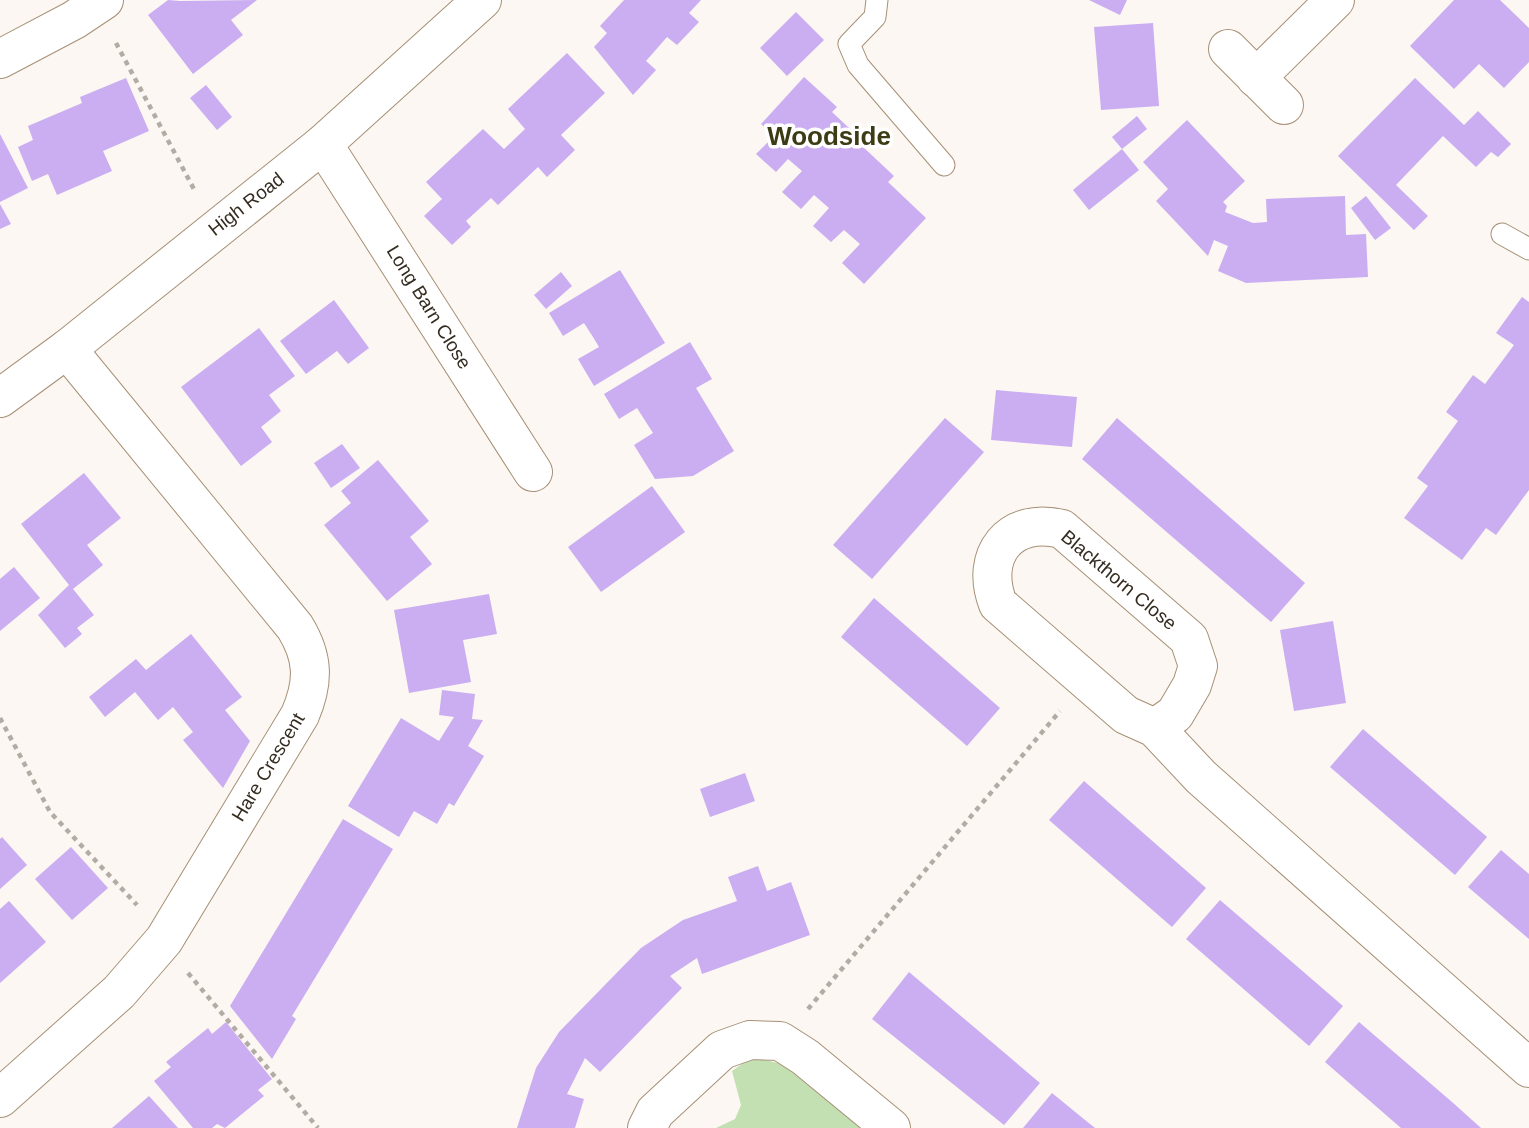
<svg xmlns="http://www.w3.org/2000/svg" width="1529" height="1128" viewBox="0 0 1529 1128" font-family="Arial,sans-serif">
<rect width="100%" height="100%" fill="#fcf7f2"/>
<path fill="#c3e0b2" d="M752 1057 782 1064 861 1128H716L735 1119 741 1105 732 1071Z"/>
<g fill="#caaef1">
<path d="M168 0 180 1 257 0 231 20 243 35 193 74 148 15Z"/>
<path d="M624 0H701L689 13 699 22 677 45 667 37 646 61 656 70 633 95 594 47 607 33 600 26Z"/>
<path d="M1089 0H1127L1120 15Z"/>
<path d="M1454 0H1500L1529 28V62L1504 88 1479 64 1454 89 1410 46Z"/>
<path d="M796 12 824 40 787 76 760 48Z"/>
<path d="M1153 23 1159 106 1101 110 1094 27Z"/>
<path d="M567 53 605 93 561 135 575 150 547 177 538 167 498 205 491 198 466 221 471 227 452 245 424 216 442 199 426 182 483 129 504 149 525 129 508 109Z"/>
<path d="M804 77 837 107 832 112 864 142 861 145 894 176 888 182 926 218 864 284 842 263 860 244 844 230 831 242 813 226 829 208 814 195 801 209 782 192 802 171 788 159 776 172 756 154 774 136 761 124Z"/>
<path d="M126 78 149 131 103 151 112 171 57 195 48 174 32 181 18 147 33 140 28 126 82 103 80 97Z"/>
<path d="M1415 78 1464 125 1478 111 1511 144 1498 157 1491 152 1476 167 1443 136 1396 185 1428 216 1414 230 1338 156Z"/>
<path d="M206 85 232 117 217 130 190 98Z"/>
<path d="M1137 116 1147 129 1122 149 1112 137Z"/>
<path d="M1187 120 1245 181 1223 202 1227 206 1225 212 1253 223 1267 222 1266 199 1345 196 1346 235 1366 234 1368 277 1246 283 1218 271 1228 246 1214 240 1208 256 1156 201 1168 189 1143 162Z"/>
<path d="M0 134 28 188 0 202Z"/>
<path d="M1122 149 1139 170 1089 210 1073 190Z"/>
<path d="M1366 196 1391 228 1375 240 1351 208Z"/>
<path d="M0 204 11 224 0 229Z"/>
<path d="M620 270 665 343 594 386 578 359 599 347 593 337 584 323 563 336 549 313Z"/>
<path d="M561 272 572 286 546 309 534 295Z"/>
<path d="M1522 297 1529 302V490L1496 535 1486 528 1462 560 1404 518 1428 486 1417 478 1458 421 1446 412 1473 375 1485 384 1514 345 1496 333Z"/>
<path d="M334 300 369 348 348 364 337 351 306 374 280 341Z"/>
<path d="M259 328 295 376 269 395 281 411 261 427 272 442 241 466 181 387Z"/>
<path d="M690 342 712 379 696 388 734 451 693 476 655 479 634 445 653 433 637 408 619 419 604 394Z"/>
<path d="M996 390 1077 397 1072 447 991 440Z"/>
<path d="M945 418 984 452 872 579 833 545Z"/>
<path d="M1117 418 1305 583 1271 622 1082 459Z"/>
<path d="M342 444 360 468 331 488 314 463Z"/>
<path d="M378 460 429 521 410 537 432 564 387 601 324 525 351 503 341 491Z"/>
<path d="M84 473 121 518 87 545 103 565 73 589 94 615 77 628 82 634 65 648 38 615 69 585 21 524Z"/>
<path d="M652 486 685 532 601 592 568 547Z"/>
<path d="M14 567 40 598 0 631V579Z"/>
<path d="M489 594 497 634 463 640 471 682 409 693 394 610Z"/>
<path d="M874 598 1000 708 967 746 841 637Z"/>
<path d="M1333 621 1346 703 1294 711 1280 630Z"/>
<path d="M191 634 242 697 225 710 250 741 223 788 183 740 193 732 173 707 158 720 135 692 105 717 89 697 136 659 146 670Z"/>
<path d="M442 690 475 694 472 719 483 720 468 746 484 756 454 806 449 803 437 824 414 811 399 837 348 806 401 718 439 741 454 717 439 715Z"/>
<path d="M1363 729 1487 837 1455 875 1330 767Z"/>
<path d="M745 773 755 801 710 817 700 789Z"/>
<path d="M1084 781 1206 888 1172 927 1049 820Z"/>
<path d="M343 819 393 849 292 1016 296 1019 272 1059 230 1006Z"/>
<path d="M2 837 27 865 0 889V839Z"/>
<path d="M71 847 108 888 72 920 35 879Z"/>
<path d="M1501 850 1529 874V939L1468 887Z"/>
<path d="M758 866 767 891 791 882 810 935 702 974 697 958 670 976 682 988 600 1072 585 1058 567 1094 584 1099 575 1128H517L536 1068 559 1032 641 948 683 920 737 901 728 877Z"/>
<path d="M1220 900 1343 1006 1309 1046 1186 939Z"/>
<path d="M9 901 46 942 0 983V909Z"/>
<path d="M909 972 1040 1083 1004 1125 872 1019Z"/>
<path d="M226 1022 272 1079 258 1090 264 1096 225 1128 217 1124 212 1128H193L154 1081 171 1067 166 1062 208 1028 212 1034Z"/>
<path d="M1359 1022 1452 1102 1481 1128H1401L1386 1115 1325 1062Z"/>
<path d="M1052 1093 1085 1120 1095 1128H1023Z"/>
<path d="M149 1096 178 1128H112Z"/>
</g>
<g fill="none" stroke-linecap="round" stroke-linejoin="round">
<g stroke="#a69075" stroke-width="23">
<g id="service">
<path d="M877 0 875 17 849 44 858 65 944 165"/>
<path d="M1502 234 1529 249"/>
</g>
</g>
<g stroke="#a69075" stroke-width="40">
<g id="minor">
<path d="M1228 49 1284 105"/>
<path d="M0 59 74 20 104 0"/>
<path d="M1256 78 1335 0"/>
<path d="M323 144 533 472"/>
<path d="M1155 728 1175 714 1192 685 1198 666 1189 639 1062 529C1010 516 979 555 998 604L1126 715 1155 728 1201 777 1529 1068"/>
<path d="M0 1098 119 992 164 940 300 715C314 682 314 658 295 627L67 349"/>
<path d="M647 1128 655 1112 722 1050 750 1040 780 1041 805 1057 891 1128"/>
</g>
</g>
<g stroke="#a69075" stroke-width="40">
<path id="tertiary" d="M0 398 67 349 323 144 482 0"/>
</g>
<g stroke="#b2aca4" stroke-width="4.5" stroke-dasharray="5 5" stroke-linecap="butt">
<path d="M116 43 196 193"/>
<path d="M0 718 50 812 137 905"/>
<path d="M188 973 318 1128"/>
<path d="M808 1009 1060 711"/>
</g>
<use href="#service" stroke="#fff" stroke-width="21"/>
<use href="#minor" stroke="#fff" stroke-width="38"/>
<use href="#tertiary" stroke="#fff" stroke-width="38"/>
</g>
<g text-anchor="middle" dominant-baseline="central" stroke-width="7" stroke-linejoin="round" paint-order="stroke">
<g font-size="19" fill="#352c21" stroke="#fff">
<text transform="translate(246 204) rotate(-38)">High Road</text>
<text transform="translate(429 307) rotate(58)">Long Barn Close</text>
<text transform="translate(1119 580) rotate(40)">Blackthorn Close</text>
<text transform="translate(268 767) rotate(-59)">Hare Crescent</text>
</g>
<g font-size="26" font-weight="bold" fill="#3b3c13" stroke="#fff">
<text x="829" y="136">Woodside</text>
</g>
</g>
</svg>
